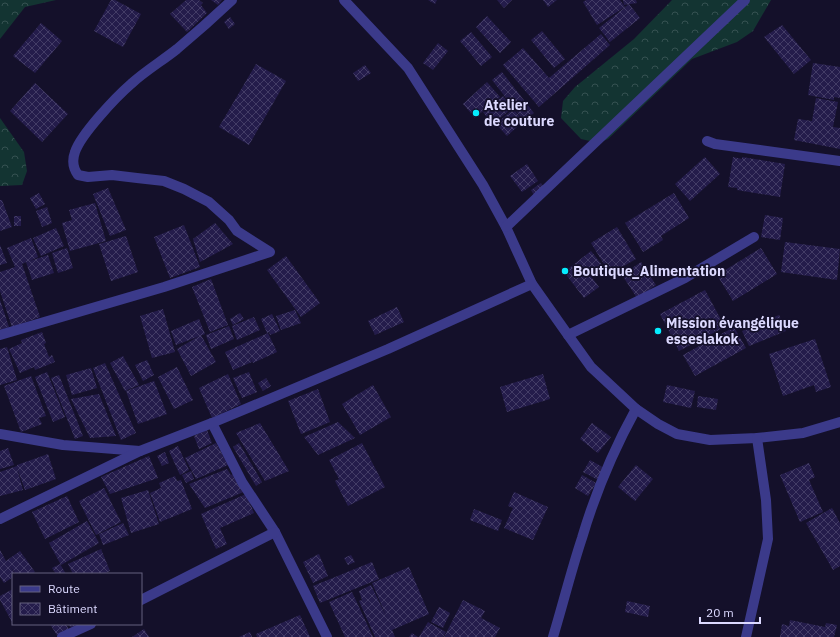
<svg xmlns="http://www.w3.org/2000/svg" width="840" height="637" viewBox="0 0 840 637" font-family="'IBM Plex Sans',sans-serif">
<defs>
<pattern id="forest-crowns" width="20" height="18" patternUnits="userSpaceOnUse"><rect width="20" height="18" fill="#133432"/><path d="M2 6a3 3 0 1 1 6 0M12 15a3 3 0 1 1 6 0" fill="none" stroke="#355151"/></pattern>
<pattern id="building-cross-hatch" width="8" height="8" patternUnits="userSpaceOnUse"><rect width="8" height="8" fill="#241c4b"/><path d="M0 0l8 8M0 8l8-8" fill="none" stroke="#433c66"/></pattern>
</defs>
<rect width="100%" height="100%" fill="#14102a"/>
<g fill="url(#forest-crowns)">
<path d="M0 0H56L25 7 0 39Z"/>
<path d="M672 0H771L753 31 737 42 692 59 608 139 599 143 581 139 561 118 563 101 575 87 634 39Z"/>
<path d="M0 118 24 152 27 171 22 185 0 186Z"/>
</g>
<g fill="url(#building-cross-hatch)">
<path d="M111 0H115L141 14 123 47 94 31Z"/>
<path d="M186 0H199L203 3 201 5 207 13 187 32 170 14Z"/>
<path d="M211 0H222L218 5Z"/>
<path d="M428 0H437L435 4Z"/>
<path d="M497 0H512L504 8Z"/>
<path d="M543 0H557L548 7Z"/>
<path d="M586 0H620L625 7 597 25 583 2Z"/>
<path d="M623 0H636L637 3 624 5Z"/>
<path d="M629 4 640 18 610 42 599 28Z"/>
<path d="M487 16 511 42 500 53 476 27Z"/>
<path d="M230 17 235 24 229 29 224 22Z"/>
<path d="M41 23 62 41 35 73 13 56Z"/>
<path d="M782 25 811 60 794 74 764 37Z"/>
<path d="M542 31 565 59 554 68 531 40Z"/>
<path d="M471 32 492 57 481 66 460 41Z"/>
<path d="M601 34 610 45 539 107 503 65 523 48 549 78Z"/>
<path d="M438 43 448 51 433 70 423 63Z"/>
<path d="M813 63 840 67V98L834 97V100L808 95Z"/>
<path d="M256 64 286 81 249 145 219 127Z"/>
<path d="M365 65 371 73 358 81 353 73Z"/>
<path d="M502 72 534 113 524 121 492 80Z"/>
<path d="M487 82 500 97 475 118 463 104Z"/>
<path d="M35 83 68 114 42 142 10 111Z"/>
<path d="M503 96 513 108 492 124 483 112Z"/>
<path d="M816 98 838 102 833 127 840 128V149L794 140 798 119 812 121Z"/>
<path d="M513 109 524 121 507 136 496 124Z"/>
<path d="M705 157 720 174 690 201 675 184Z"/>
<path d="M733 157 742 159V157L785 164 780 197 737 190V188L728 187Z"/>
<path d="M527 164 538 181 522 192 510 176Z"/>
<path d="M541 183 545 189 535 197 531 190Z"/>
<path d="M108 188 126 230 110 236 93 194Z"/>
<path d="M39 193 45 204 36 209 30 198Z"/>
<path d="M674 193 689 218 661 236 663 240 643 252 625 223Z"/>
<path d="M0 200H2L12 227 0 231Z"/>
<path d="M95 203 106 241 70 251 62 223 72 220 69 210Z"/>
<path d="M47 207 52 223 42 227 36 211Z"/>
<path d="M765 215 783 218 780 240 761 237Z"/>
<rect x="14" y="216" width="7" height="10"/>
<path d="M215 223 233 244 200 262 193 239Z"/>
<path d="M184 225 200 267 170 278 154 237Z"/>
<path d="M617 227 636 259 610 274 591 243Z"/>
<path d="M56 228 64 246 41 256 33 238Z"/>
<path d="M126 236 138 272 111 281 99 244Z"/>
<path d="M31 238 38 257 30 261 48 255 54 273 32 280 26 262 22 264 40 317 12 327 0 291V272L15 267 7 248Z"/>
<path d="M785 242 840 249 837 280 781 272Z"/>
<path d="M0 245 7 263 0 265Z"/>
<path d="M67 248 73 268 58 273 52 253Z"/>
<path d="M761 248 777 274 733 301 717 275Z"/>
<path d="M591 251 602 265 590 275 599 287 584 298 564 272Z"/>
<path d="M286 256 320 303 301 317 267 270Z"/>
<path d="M641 262 656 285 637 298 622 275Z"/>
<path d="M211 279 228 325 210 332 192 287Z"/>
<path d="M705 290 725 327 679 351 660 314Z"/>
<path d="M0 300 9 327 0 330Z"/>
<path d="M397 307 404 322 375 335 368 321Z"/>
<path d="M163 309 175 352 152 358 140 316Z"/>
<path d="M295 310 301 323 281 330 276 316Z"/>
<path d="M240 313 244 319 233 325 230 319Z"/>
<path d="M272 314 280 331 270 335 269 332 267 333 261 319Z"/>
<path d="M779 315 786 331 749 346 742 331Z"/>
<path d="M254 317 260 330 237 340 232 326Z"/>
<path d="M199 319 205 334 176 345 171 331Z"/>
<path d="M229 326 234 339 211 349 206 335Z"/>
<path d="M734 327 746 348 695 376 683 355Z"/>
<path d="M42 332 46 343 44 344 49 357 52 355 55 362 35 370 34 367 20 373 9 349 22 343 21 340Z"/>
<path d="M268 333 277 352 253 363 247 351 252 362 233 370 225 352Z"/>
<path d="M201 335 216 362 191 376 177 349Z"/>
<path d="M815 339 831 387 816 392 814 385 783 396 769 354Z"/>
<path d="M7 347 17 380 0 385V349Z"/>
<path d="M123 356 139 385 125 391 110 363Z"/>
<path d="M147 360 154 375 143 381 135 365Z"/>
<path d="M105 363 136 433 121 440 93 368Z"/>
<path d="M177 367 193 400 174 409 158 377Z"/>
<path d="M91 368 97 388 72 395 66 375Z"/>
<path d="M47 372 65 417 53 422 35 377Z"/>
<path d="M249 372 257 392 242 398 233 378Z"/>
<path d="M228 374 241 404 212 418 199 388Z"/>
<path d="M543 374 550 399 507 412 500 387Z"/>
<path d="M59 375 83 436 75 439 51 378Z"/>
<path d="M31 376 46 416 39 418 42 424 21 432 4 386Z"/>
<path d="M266 378 271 386 263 391 258 383Z"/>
<path d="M154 381 167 414 138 424 126 391Z"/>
<path d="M373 385 391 417 360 435 342 404Z"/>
<path d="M667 385 695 391 691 408 663 402Z"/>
<path d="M318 389 330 422 301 434 288 401Z"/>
<path d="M99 394 116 436 90 438 71 399Z"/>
<path d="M698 396 718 399 716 410 697 407Z"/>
<path d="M338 422 355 438 318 455 304 437Z"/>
<path d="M260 423 289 471 265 481 236 433Z"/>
<path d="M592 423 611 437 598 453 580 439Z"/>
<path d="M207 430 212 443 199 449 194 436Z"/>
<path d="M216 443 228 465 196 479 185 458Z"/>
<path d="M239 443 262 482 256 486 233 447Z"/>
<path d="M362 443 385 487 348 506 335 481 339 479 329 460Z"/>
<path d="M178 446 189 470 180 475 169 451Z"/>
<path d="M8 448 14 465 0 469V451Z"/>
<path d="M165 452 169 463 162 466 157 456Z"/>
<path d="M48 454 56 479 25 490 17 468 23 490 0 496V472L17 466V465Z"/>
<path d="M149 456 158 478 110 494 101 477Z"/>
<path d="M590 460 606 469 600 481 583 472Z"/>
<path d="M809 463 815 477 809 480 823 512 800 522 780 475Z"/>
<path d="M636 465 653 479 635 501 618 487Z"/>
<path d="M227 469 231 475 235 473 246 491 205 508 189 484Z"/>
<path d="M191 471 194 479 186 483 182 475Z"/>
<path d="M582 475 596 483 588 496 575 488Z"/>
<path d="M175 476 177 481 181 480 192 509 160 522 150 493 161 488 159 483Z"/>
<path d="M104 488 121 522 96 535 79 501Z"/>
<path d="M148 490 159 524 131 533 121 498Z"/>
<path d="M514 492 548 507 533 540 504 528 513 508 508 506Z"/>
<path d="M246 494 254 513 220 528 227 544 216 549 201 514Z"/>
<path d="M67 496 79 522 45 539 32 512Z"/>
<path d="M832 508 840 523V566L833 570 806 523Z"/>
<path d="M474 509 502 520 498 531 470 520Z"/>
<path d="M87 521 99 543 61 565 49 543Z"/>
<path d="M123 523 129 535 103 545 99 534Z"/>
<path d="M101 549 110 571 103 574H73L68 564Z"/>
<path d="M0 550 6 561 20 551 35 572 32 574H16L10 566 15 574H13V577L4 583 0 577Z"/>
<path d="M319 554 328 576 313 583 303 562Z"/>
<path d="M351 555 355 562 348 565 344 558Z"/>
<path d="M372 562 379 579 320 603 313 586Z"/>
<path d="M60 564 66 574H56L52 568Z"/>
<path d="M409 567 429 614 392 630 395 637H375L359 601 362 600 359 591 371 585 387 618 372 583Z"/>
<path d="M13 589V621L12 622 0 600V596Z"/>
<path d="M352 592 373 637H345L329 602Z"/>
<path d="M463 600 485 611 481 618 500 628 495 637H444Z"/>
<path d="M627 601 650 606 648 617 625 612Z"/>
<path d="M439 607 450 613 443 628 431 622Z"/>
<path d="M300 615 310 637H257L256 634Z"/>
<path d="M790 620 825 627 826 623 837 625 834 637H780L782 624 789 626Z"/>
<path d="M428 622 446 632 443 637H419Z"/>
<path d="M50 624H66L69 630 58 637Z"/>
<path d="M68 624H80L72 629Z"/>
<path d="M144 629 149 637H132Z"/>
<path d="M250 632 252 637H239Z"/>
<path d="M412 633 418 637H409Z"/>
</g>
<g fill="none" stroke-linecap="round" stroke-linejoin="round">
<g stroke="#3b3a8a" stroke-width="10">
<path d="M344 0 408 68 483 185 506 227 532 284 568 335 591 367 636 409 658 424 677 434 710 440 757 438 803 433 840 422"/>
<path d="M707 141 715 144 840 161"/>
<path d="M506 227 745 0"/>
<path d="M0 335 164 287 270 252 237 231 229 220 209 202 184 189 164 181 137 178 112 175 88 177 78 175C73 168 72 160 75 152 81 134 116 97 131 84 145 71 162 61 177 49 196 33 214 17 232 0"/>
<path d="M568 335 685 278 754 237"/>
<path d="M212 423 242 482 275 532 327 637"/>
<path d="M0 434 63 445 140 451"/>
<path d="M0 519 140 451 212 423 388 349 532 284"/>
<path d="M141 600 275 532"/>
<path d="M62 637 91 624"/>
<path d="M553 637C563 604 571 571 582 538 595 494 614 449 636 409"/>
<path d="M746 637 768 539 766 500 757 438"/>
</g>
</g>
<g fill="#05edff" stroke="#14102a" stroke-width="1.5">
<circle cx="476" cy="113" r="4"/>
<circle cx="565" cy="271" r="4"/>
<circle cx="658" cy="331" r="4"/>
</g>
<g text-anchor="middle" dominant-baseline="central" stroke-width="3.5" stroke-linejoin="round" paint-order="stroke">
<g font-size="14" font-weight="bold" fill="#dcd9ff" stroke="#14102a" text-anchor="start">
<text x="484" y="105">Atelier<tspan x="484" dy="16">de couture</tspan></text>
<text x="573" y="271">Boutique_Alimentation</text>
<text x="666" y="323">Mission évangélique<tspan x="666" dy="16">esseslakok</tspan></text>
</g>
</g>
<rect x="12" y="573" width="130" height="52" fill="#14102a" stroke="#64607f"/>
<rect x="20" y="586" width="20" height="6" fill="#3b3a8a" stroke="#64607f"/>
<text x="48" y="593" font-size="12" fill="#dcd9ff">Route</text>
<rect x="20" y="603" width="20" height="12" fill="url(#building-cross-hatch)" stroke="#64607f"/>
<text x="48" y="613" font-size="12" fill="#dcd9ff">Bâtiment</text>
<path d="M700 617v6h60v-6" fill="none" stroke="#dcd9ff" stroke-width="2"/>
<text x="706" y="617" font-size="12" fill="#dcd9ff" stroke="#14102a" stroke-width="3" paint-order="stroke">20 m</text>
</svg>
